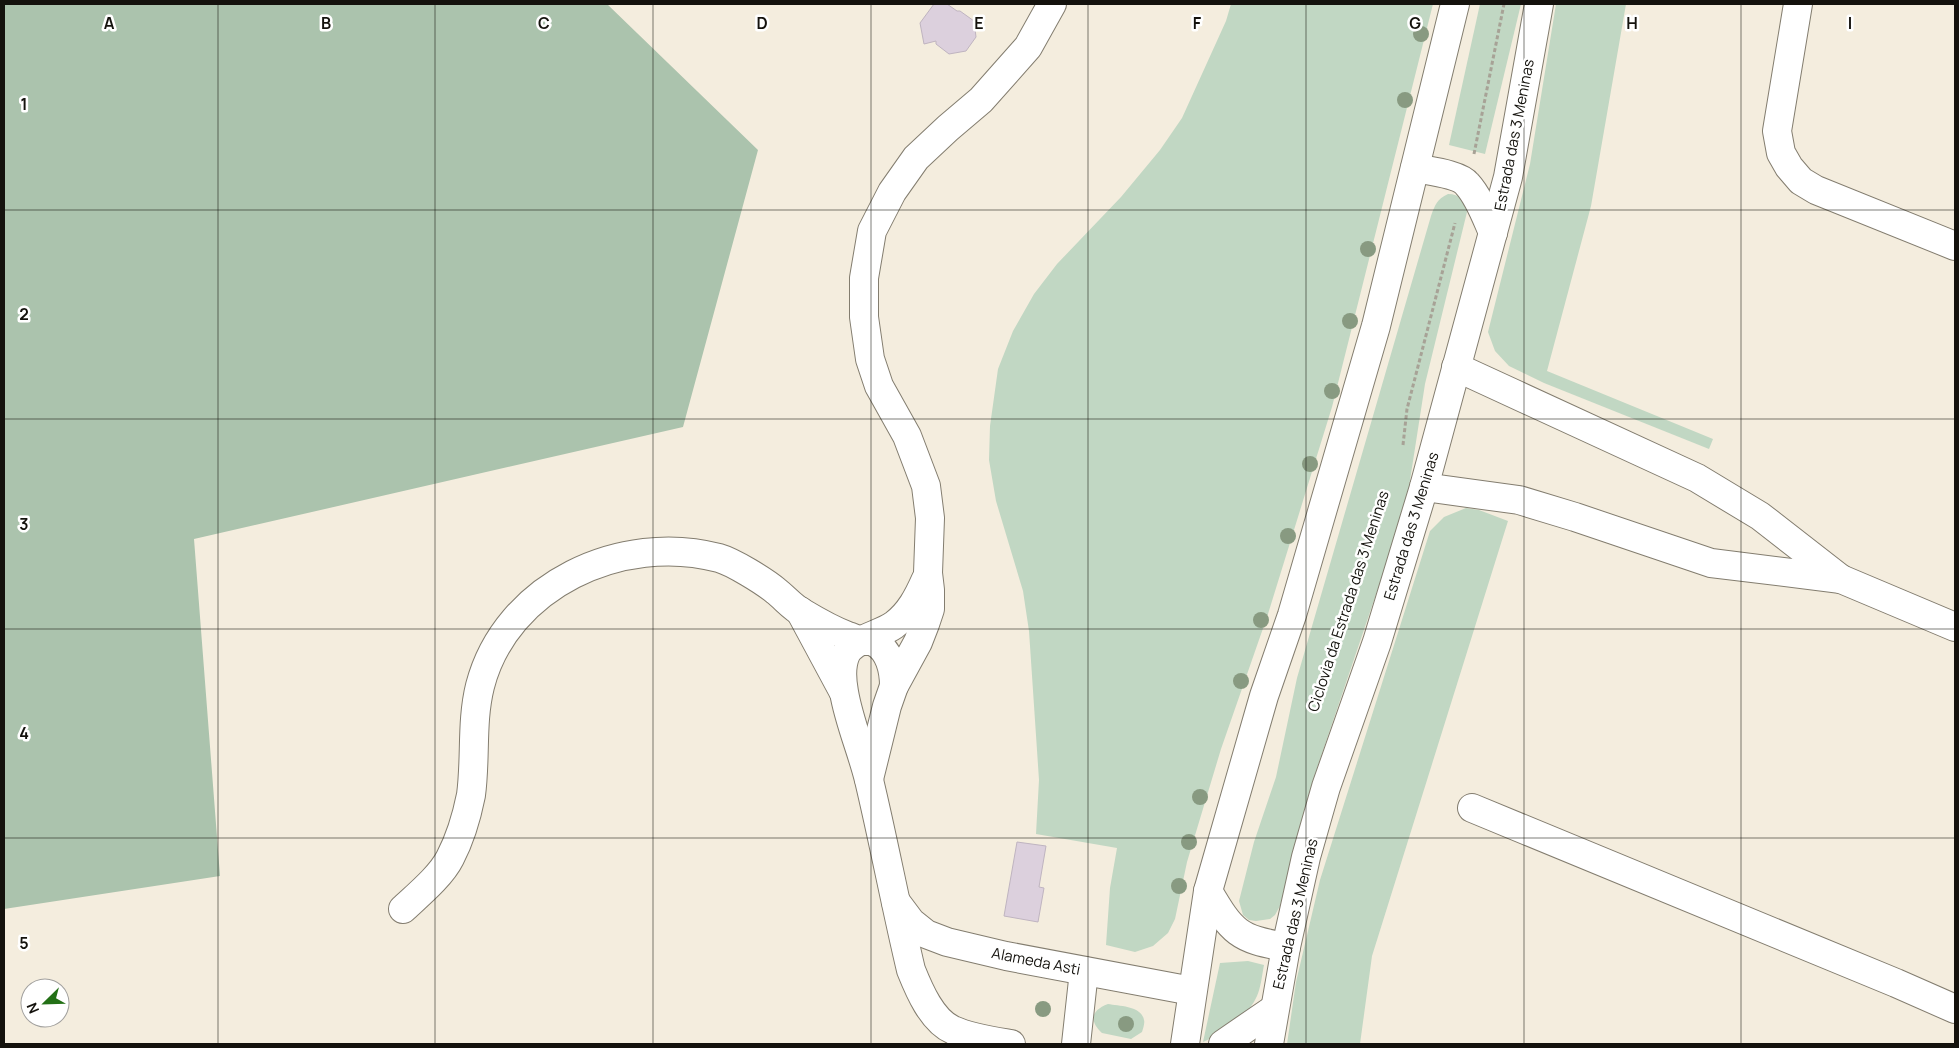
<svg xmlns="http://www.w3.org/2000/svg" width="1959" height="1048" viewBox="0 0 1959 1048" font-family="Manrope,sans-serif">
<rect width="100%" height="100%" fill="#f4edde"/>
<g fill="#c1d7c3">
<path d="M1231 4H1433L1332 407 1268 614 1221 749 1187 862 1175 919 1168 933 1153 946 1135 952 1106 945 1110 888 1117 848 1036 834 1039 780 1029 631 1023 591 996 501 989 460 990 426 998 369 1013 331 1034 294 1057 264 1121 197 1160 150 1182 118 1226 21Z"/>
<path d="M1480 4H1521L1485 154 1449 145Z"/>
<path d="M1556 4H1626L1591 206 1547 371 1713 439 1709 449 1544 383 1509 366 1495 351 1488 332 1530 164Z"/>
<path d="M1448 194C1460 194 1464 200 1467 212L1425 384 1406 506 1313 780 1295 844 1280 906 1275 915 1270 919 1256 921 1249 920 1243 915 1239 901 1254 842 1276 777 1297 678 1431 216C1435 205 1437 199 1448 194Z"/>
<path d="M1466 508 1479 510 1508 521 1372 956 1360 1044H1287L1296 982 1320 880 1430 531 1444 517Z"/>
<path d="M1248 961 1264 965C1262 975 1261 987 1257 996 1248 1017 1223 1033 1203 1042L1220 963Z"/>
<path d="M1108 1004C1119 1006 1142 1006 1144 1020 1145 1023 1143 1029 1142 1032L1131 1039 1102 1033C1088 1020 1092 1010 1108 1004Z"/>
</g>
<path fill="#abc3ad" d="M4 4H607L758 150 683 427 194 539 220 876 4 909Z"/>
<g fill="#dcd0dd" stroke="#bfb4c0">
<path d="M934 4H947L957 11H960L974 21 976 37 966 51 949 54 936 44V41L924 44 920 23Z"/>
<path d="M1017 842 1046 846 1039 887 1044 888 1038 922 1004 916Z"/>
</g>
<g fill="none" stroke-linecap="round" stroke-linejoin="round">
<g stroke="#837d6f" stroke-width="30">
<g id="minor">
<path d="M1798 4 1777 131 1781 153 1789 167 1801 181 1816 190 1955 246"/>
<path d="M1456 367 1697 478 1760 516 1841 579 1955 627"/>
<path d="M1424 487 1519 500 1575 517 1711 563 1841 579"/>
<path d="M926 579C918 597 910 613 894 625 880 635 853 639 846 654 841 665 842 681 844 692 849 722 862 751 869 780 884 843 896 907 911 970 919 990 932 1021 953 1030 970 1038 992 1041 1011 1044"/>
<path d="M800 611 843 691"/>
<path d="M869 779 887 706 894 686 918 642 925 624 930 609V590L928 573 930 518 926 486 907 436 879 386 870 359 864 317V278L872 231 892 192 916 158 948 128 981 100 1028 47 1052 4"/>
<path d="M1472 808 1896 983 1955 1009"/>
<path d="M896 902 911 922 926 934 947 942 1006 956 1192 991"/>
<path d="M403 909C418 895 441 876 450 858 460 839 467 815 471 795 476 758 471 722 480 686 506 585 622 532 719 558 733 562 764 581 776 591 785 598 793 608 803 613 818 622 832 630 848 636 852 637 855 639 859 640 864 642 870 640 874 642 890 650 894 671 894 686"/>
<path d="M1076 1044 1084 971"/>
</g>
</g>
<g stroke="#837d6f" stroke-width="30">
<g id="major">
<path d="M1415 168C1428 171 1459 174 1467 184 1479 197 1486 217 1493 233"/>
<path d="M1208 891C1232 932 1238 939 1286 947"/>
<path d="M1185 1044 1208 891 1264 696 1292 615 1376 326 1455 4"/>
<path d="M1223 1044 1274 1009"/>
<path d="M1269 1044 1286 947 1306 857 1326 787 1377 642 1424 487 1508 177 1539 4"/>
</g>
</g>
<g stroke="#a7a296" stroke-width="3" stroke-dasharray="4 2.5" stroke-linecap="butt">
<path d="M1474 154 1504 4"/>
<path d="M1403 445 1407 409 1455 223"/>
</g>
<use href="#minor" stroke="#fff" stroke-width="28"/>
<use href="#major" stroke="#fff" stroke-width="28"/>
</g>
<g fill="#889a81">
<circle cx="1421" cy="34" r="8"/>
<circle cx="1405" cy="100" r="8"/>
<circle cx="1368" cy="249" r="8"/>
<circle cx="1350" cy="321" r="8"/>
<circle cx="1332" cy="391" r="8"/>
<circle cx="1310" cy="464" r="8"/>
<circle cx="1288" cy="536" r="8"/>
<circle cx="1261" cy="620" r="8"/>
<circle cx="1241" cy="681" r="8"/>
<circle cx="1200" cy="797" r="8"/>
<circle cx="1189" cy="842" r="8"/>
<circle cx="1179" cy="886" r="8"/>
<circle cx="1043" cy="1009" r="8"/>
<circle cx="1126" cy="1024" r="8"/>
</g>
<path fill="none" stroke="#14120d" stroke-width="1" stroke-opacity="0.55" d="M218 4V1044M435 4V1044M653 4V1044M871 4V1044M1088 4V1044M1306 4V1044M1524 4V1044M1741 4V1044M4 210H1955M4 419H1955M4 629H1955M4 838H1955"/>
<g text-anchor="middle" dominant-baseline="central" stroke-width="5" stroke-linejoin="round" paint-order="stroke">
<g font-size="15" fill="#14120d" stroke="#fff">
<text transform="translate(1514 135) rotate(-79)">Estrada das 3 Meninas</text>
<text transform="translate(1411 526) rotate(-73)">Estrada das 3 Meninas</text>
<text transform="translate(1348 601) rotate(-72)">Ciclovia da Estrada das 3 Meninas</text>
<text transform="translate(1295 914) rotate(-77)">Estrada das 3 Meninas</text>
<text transform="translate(1036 961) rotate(11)">Alameda Asti</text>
</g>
</g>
<g font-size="16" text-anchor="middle" font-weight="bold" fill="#14120d" stroke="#fff" stroke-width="5" stroke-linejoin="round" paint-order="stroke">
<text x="109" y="29">A</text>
<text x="326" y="29">B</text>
<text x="544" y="29">C</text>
<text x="762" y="29">D</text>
<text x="979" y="29">E</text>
<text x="1197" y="29">F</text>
<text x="1415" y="29">G</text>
<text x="1632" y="29">H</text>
<text x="1850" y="29">I</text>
<text x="24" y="110">1</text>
<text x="24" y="320">2</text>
<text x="24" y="530">3</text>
<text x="24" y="739">4</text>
<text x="24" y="949">5</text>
</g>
<rect width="1959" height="1048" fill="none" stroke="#14120d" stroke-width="10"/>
<g transform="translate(45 1003) rotate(247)"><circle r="24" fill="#ffffff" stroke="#a1a09e"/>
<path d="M0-4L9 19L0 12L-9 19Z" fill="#237016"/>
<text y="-8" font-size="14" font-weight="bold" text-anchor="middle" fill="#14120d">N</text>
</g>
</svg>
